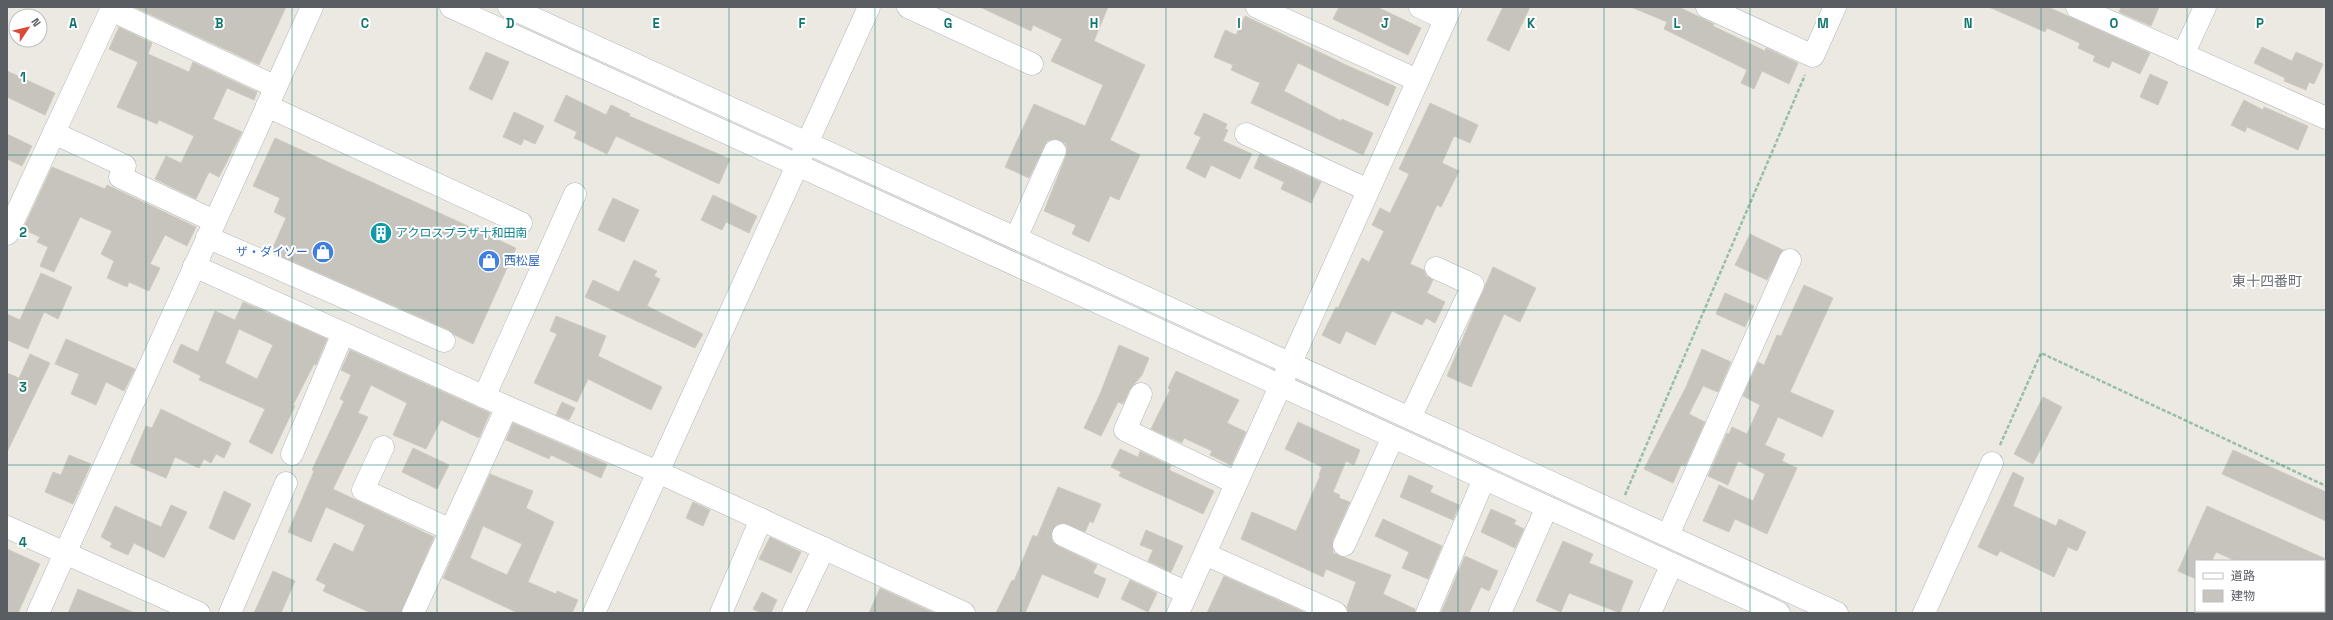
<svg xmlns="http://www.w3.org/2000/svg" width="2333" height="620" viewBox="0 0 2333 620" font-family="'Space Grotesk','Noto Sans JP',sans-serif">
<rect width="100%" height="100%" fill="#ebe9e1"/>
<g fill="#c7c4be" stroke="#cfcbc0" fill-rule="evenodd">
<path d="M134 7H286L259 65Z"/>
<path d="M980 7H1108L1094 41 1145 65 1110 140 1140 155 1119 200 1110 196 1089 242 1072 234 1076 225 1044 211 1066 156 1067 149 1065 143 1054 139 1047 141 1029 178 1005 167 1034 104 1085 126 1103 85 1051 61 1062 39 1033 25 1031 31Z"/>
<path d="M1339 7H1377L1421 28 1408 55 1333 19Z"/>
<path d="M1503 7H1530L1509 51 1487 40Z"/>
<path d="M1631 7H1679L1714 24 1713 26 1765 51 1766 48 1798 63 1789 84 1762 71 1754 89 1741 83 1747 70 1664 29 1667 22Z"/>
<path d="M1989 7H2048L2150 53 2140 74 2112 61 2109 68 2093 61 2095 56 2078 48 2080 43 2047 28 2045 32Z"/>
<path d="M2121 7H2159L2151 26 2119 12Z"/>
<path d="M1245 16 1346 65 1396 87 1388 106 1298 63 1284 91 1341 121 1342 119 1373 133 1363 155 1251 103 1260 83 1231 70 1233 65 1214 57 1225 30 1236 35Z"/>
<path d="M119 27 152 43 148 54 189 72 193 62 257 92 254 100 227 88 213 119 242 132 219 177 209 172 196 199 155 179 166 156 181 163 194 136 159 120 157 124 117 107 138 62 109 49Z"/>
<path d="M2262 47 2292 61 2296 52 2323 64 2314 84 2309 82 2306 90 2284 81 2285 78 2254 63Z"/>
<path d="M486 52 509 62 492 100 469 89Z"/>
<path d="M7 71 55 93 45 115 7 97Z"/>
<path d="M2150 74 2168 82 2158 105 2140 97Z"/>
<path d="M566 95 606 115 611 105 630 114 629 116 730 159 719 184 616 136 607 154 574 138 577 132 554 121Z"/>
<path d="M2244 100 2263 110 2264 107 2308 126 2298 150 2247 127 2245 132 2231 125Z"/>
<path d="M1430 103 1478 125 1470 143 1454 136 1442 163 1459 171 1441 207 1437 205 1410 264 1424 270 1426 276 1433 280 1427 293 1445 302 1435 323 1426 318 1422 325 1392 311 1375 345 1346 331 1340 344 1322 335 1336 307 1338 308 1362 258 1369 262 1384 231 1372 225 1380 208 1390 213 1409 174 1399 169Z"/>
<path d="M514 112 544 126 535 144 524 139 521 145 503 137Z"/>
<path d="M1204 113 1227 124 1225 129 1228 130 1223 141 1252 154 1240 179 1211 165 1205 178 1186 168 1201 137 1194 134Z"/>
<path d="M7 134 32 146 22 166 7 159Z"/>
<path d="M275 138 516 248 473 344 455 335 449 330 271 252 286 218 274 212 280 198 253 186Z"/>
<path d="M1260 154 1321 182 1311 203 1281 189 1284 182 1254 168Z"/>
<path d="M52 167 105 189 107 185 196 227 187 246 165 235 150 264 160 268 149 291 129 282 127 287 107 278 114 261 101 254 112 231 80 217 54 272 40 266 48 247 37 242 40 237 23 229Z"/>
<path d="M713 195 757 216 749 233 726 222 722 230 701 220Z"/>
<path d="M613 198 639 210 624 242 598 230Z"/>
<path d="M1750 234 1783 250 1767 280 1735 265Z"/>
<path d="M634 260 657 271 654 276 660 279 647 306 703 334 695 348 585 297 593 280 619 292Z"/>
<path d="M1493 267 1536 288 1520 322 1504 314 1471 387 1447 376Z"/>
<path d="M41 273 72 287 58 319 44 312 28 349 7 340V314L20 320Z"/>
<path d="M1804 285 1833 298 1790 392 1834 411 1822 437 1778 417 1765 445 1785 454 1782 461 1797 468 1767 534 1735 519 1729 532 1703 521 1719 485 1753 501 1765 474 1738 461 1728 485 1708 476 1727 433 1729 434 1732 427 1747 434 1760 405 1743 396 1758 362 1764 365 1777 335 1781 336Z"/>
<path d="M1725 293 1754 306 1745 327 1716 314Z"/>
<path d="M243 302 327 339 316 365 314 364 293 405 295 406 272 454 249 442 265 409 199 380 201 376 173 362 181 344 198 352 215 311 235 320ZM239 329 273 345 257 379 225 363Z"/>
<path d="M556 316 606 336 598 356 662 387 651 410 588 379 577 402 534 383 557 334 550 331Z"/>
<path d="M66 339 135 369 124 391 106 382 96 405 71 394 79 374 55 364Z"/>
<path d="M1119 345 1149 358 1142 375 1130 389 1123 404 1118 402 1101 436 1084 428 1100 394Z"/>
<path d="M1702 349 1731 362 1718 392 1703 386 1689 414 1705 422 1685 466 1681 465 1673 483 1644 469 1686 387Z"/>
<path d="M350 350 490 413 479 438 441 420 426 449 393 435 407 403 371 385 358 413 368 417 333 489 434 537 401 613H371L323 591 326 585 316 580 334 543 353 552 365 525 326 507 311 542 288 532 314 471 312 470 344 401 340 399 351 375 341 370Z"/>
<path d="M30 354 50 363 7 452V373L19 378Z"/>
<path d="M1176 371 1239 400 1227 423 1246 432 1231 465 1210 455 1212 451 1184 438 1182 443 1151 429 1170 390 1168 388Z"/>
<path d="M2043 397 2062 407 2033 464 2014 454Z"/>
<path d="M562 402 575 408 569 420 556 415Z"/>
<path d="M161 409 231 443 224 458 216 454 211 463 204 459 199 468 175 457 166 478 130 463 146 426 152 428Z"/>
<path d="M1298 422 1360 450 1354 465 1346 461 1333 492 1340 495 1339 498 1350 502 1333 540V553L1391 575 1383 594 1415 609V613H1348L1347 607 1356 582 1326 569 1323 577 1241 539 1252 512 1296 531 1320 476 1319 475 1322 467 1285 449Z"/>
<path d="M513 423 607 464 601 478 551 455 549 459 506 440Z"/>
<path d="M413 448 449 465 437 489 402 472Z"/>
<path d="M1120 449 1138 457 1140 451 1171 466 1169 470 1214 491 1203 514 1119 476 1121 472 1111 467Z"/>
<path d="M2233 450 2326 492V521L2222 474Z"/>
<path d="M69 455 91 464 73 504 45 492 53 472 61 475Z"/>
<path d="M2013 472 2024 478 2013 506 2056 526 2059 519 2086 532 2077 551 2068 547 2054 577 2000 551 1997 556 1978 547Z"/>
<path d="M490 474 533 491 526 508 554 522 528 582 556 594 557 591 578 600 572 613H518L443 578ZM483 526 522 544 507 575 470 558Z"/>
<path d="M1409 475 1433 486 1430 492 1459 505 1453 520 1400 497Z"/>
<path d="M1058 487 1101 504 1093 523 1090 521 1085 532 1062 523 1056 525 1051 536 1053 542 1058 546 1097 565 1093 573 1106 579 1098 598 1042 574 1025 613H996L1012 580 1014 581 1033 535 1037 537Z"/>
<path d="M224 491 251 504 234 540 209 528Z"/>
<path d="M693 502 710 510 703 526 686 518Z"/>
<path d="M171 505 187 512 164 558 134 543 128 555 110 547 112 543 101 537 115 506 161 527Z"/>
<path d="M2207 506 2326 559V561H2236L2216 552 2212 561H2196V579L2178 571Z"/>
<path d="M1491 509 1516 520 1514 524 1524 529 1515 548 1481 532Z"/>
<path d="M1383 519 1442 546 1428 579 1402 568 1409 552 1375 536Z"/>
<path d="M1146 530 1183 546 1171 572 1148 561 1153 550 1140 545Z"/>
<path d="M770 537 801 552 791 573 759 559Z"/>
<path d="M1563 541 1593 554 1589 563 1633 581 1620 613 1569 593 1561 612 1536 601Z"/>
<path d="M7 549 40 564 18 613H7Z"/>
<path d="M1465 556 1498 571 1489 591 1481 587 1469 613H1441Z"/>
<path d="M273 571 295 581 281 613H254Z"/>
<path d="M1224 576 1306 613H1207Z"/>
<path d="M1130 580 1157 593 1148 612 1121 599Z"/>
<path d="M880 588 934 613H869Z"/>
<path d="M78 589 135 613H68Z"/>
<path d="M762 592 777 600 771 613H761L753 609Z"/>
</g>
<g fill="none" stroke-linecap="round" stroke-linejoin="round">
<g stroke="#b4b7bb" stroke-width="23">
<g id="minor">
<path d="M451 7 1779 613"/>
<path d="M509 7 1837 613"/>
<path d="M908 7 1032 64"/>
<path d="M1257 7 1417 80"/>
<path d="M1420 7 1445 19"/>
<path d="M1707 7 1813 56 1835 7"/>
<path d="M2077 7 2326 118"/>
<path d="M2183 55 2205 7"/>
<path d="M267 106 521 223"/>
<path d="M54 133 125 166 120 177 214 221"/>
<path d="M1246 134 1368 190"/>
<path d="M7 234 111 10 276 87"/>
<path d="M207 237 444 341"/>
<path d="M1016 238 1055 151"/>
<path d="M194 266 507 407 658 472 964 613"/>
<path d="M1141 394 1125 430 1236 483"/>
<path d="M484 397 575 194"/>
<path d="M1410 418 1473 285 1436 268"/>
<path d="M383 447 363 490 451 530"/>
<path d="M292 454 343 333"/>
<path d="M7 527 199 613"/>
<path d="M1063 535 1187 593"/>
<path d="M1668 535 1790 260"/>
<path d="M1344 545 1393 437"/>
<path d="M1205 554 1336 613"/>
<path d="M2324 597 2326 593"/>
<path d="M38 613 312 7"/>
<path d="M230 613 286 483"/>
<path d="M413 613 507 407"/>
<path d="M594 613 869 7"/>
<path d="M721 613 761 519"/>
<path d="M793 613 824 548"/>
<path d="M1178 613 1451 7"/>
<path d="M1427 613 1484 479"/>
<path d="M1500 613 1547 507"/>
<path d="M1650 613 1672 564"/>
<path d="M1924 613 1992 463"/>
<path d="M2317 613 2318 611"/>
</g>
</g>
<g stroke="#97bfa4" stroke-width="2.5" stroke-dasharray="4 2" stroke-linecap="butt">
<path d="M2000 445 2041 353 2326 486"/>
<path d="M1625 495 1805 75"/>
</g>
<use href="#minor" stroke="#fff" stroke-width="22"/>
</g>
<path fill="none" stroke="#0f766e" stroke-width="1" stroke-opacity="0.55" d="M146 7V613M292 7V613M437 7V613M583 7V613M729 7V613M875 7V613M1021 7V613M1166 7V613M1312 7V613M1458 7V613M1604 7V613M1750 7V613M1896 7V613M2041 7V613M2187 7V613M7 155H2326M7 310H2326M7 465H2326"/>
<defs>
<g id="building-disc" transform="scale(1.15)"><circle r="9.5" fill="#0f9aa8" stroke="#fff"/><path d="M-4-6H4V6H1V3H-1V6H-4ZM-2.5-4.3h1.7v1.8h-1.7ZM.8-4.3h1.7v1.8H.8ZM-2.5-1h1.7V.8h-1.7ZM.8-1h1.7V.8H.8Z" fill="#fff"/></g>
<g id="shop-disc" transform="scale(1.15)"><circle r="9.5" fill="#3f7fe0" stroke="#fff"/><path d="M-5-2.5h2.3a2.7 3.5 0 0 1 5.4 0H5L5.5 6h-11ZM-1.5-2.5h3a1.5 2.3 0 0 0-3 0Z" fill="#fff"/></g>
</defs>
<g fill-rule="evenodd">
<use href="#building-disc" x="381" y="233"/>
<use href="#shop-disc" x="323" y="252"/>
<use href="#shop-disc" x="489" y="261"/>
</g>
<g text-anchor="middle" dominant-baseline="central" stroke-width="4" stroke-linejoin="round" paint-order="stroke">
<g font-size="12" fill="#0d838f" stroke="#fff" text-anchor="start">
<text x="396" y="233">アクロスプラザ十和田南</text>
</g>
<g font-size="12" fill="#366cbe" stroke="#fff" text-anchor="end">
<text x="308" y="252">ザ・ダイソー</text>
<text x="504" y="261" text-anchor="start">西松屋</text>
</g>
<g font-size="14" fill="#6b6e73" stroke="#fff">
<text x="2267" y="281">東十四番町</text>
</g>
</g>
<g font-size="13" text-anchor="middle" font-weight="bold" fill="#0f766e" stroke="#fff" stroke-width="4" stroke-linejoin="round" paint-order="stroke">
<text x="73" y="28">A</text>
<text x="219" y="28">B</text>
<text x="365" y="28">C</text>
<text x="510" y="28">D</text>
<text x="656" y="28">E</text>
<text x="802" y="28">F</text>
<text x="948" y="28">G</text>
<text x="1094" y="28">H</text>
<text x="1239" y="28">I</text>
<text x="1385" y="28">J</text>
<text x="1531" y="28">K</text>
<text x="1677" y="28">L</text>
<text x="1823" y="28">M</text>
<text x="1968" y="28">N</text>
<text x="2114" y="28">O</text>
<text x="2260" y="28">P</text>
<text x="23" y="82">1</text>
<text x="23" y="237">2</text>
<text x="23" y="392">3</text>
<text x="23" y="547">4</text>
</g>
<rect width="2333" height="620" fill="none" stroke="#5a5d61" stroke-width="16"/>
<rect x="2195" y="560" width="130" height="52" fill="#ffffff" stroke="#bdbec0"/>
<rect x="2203" y="573" width="20" height="6" fill="#ffffff" stroke="#bdbec0"/>
<text x="2231" y="580" font-size="12" fill="#5a5d61">道路</text>
<rect x="2203" y="590" width="20" height="12" fill="#c7c4be" stroke="#bdbec0"/>
<text x="2231" y="600" font-size="12" fill="#5a5d61">建物</text>
<g transform="translate(28 28) rotate(55)"><circle r="19" fill="#ffffff" stroke="#bdbec0"/>
<path d="M0-3L7 15L0 10L-7 15Z" fill="#da4a38"/>
<text y="-6" font-size="11" font-weight="bold" text-anchor="middle" fill="#5a5d61">N</text>
</g>
</svg>
